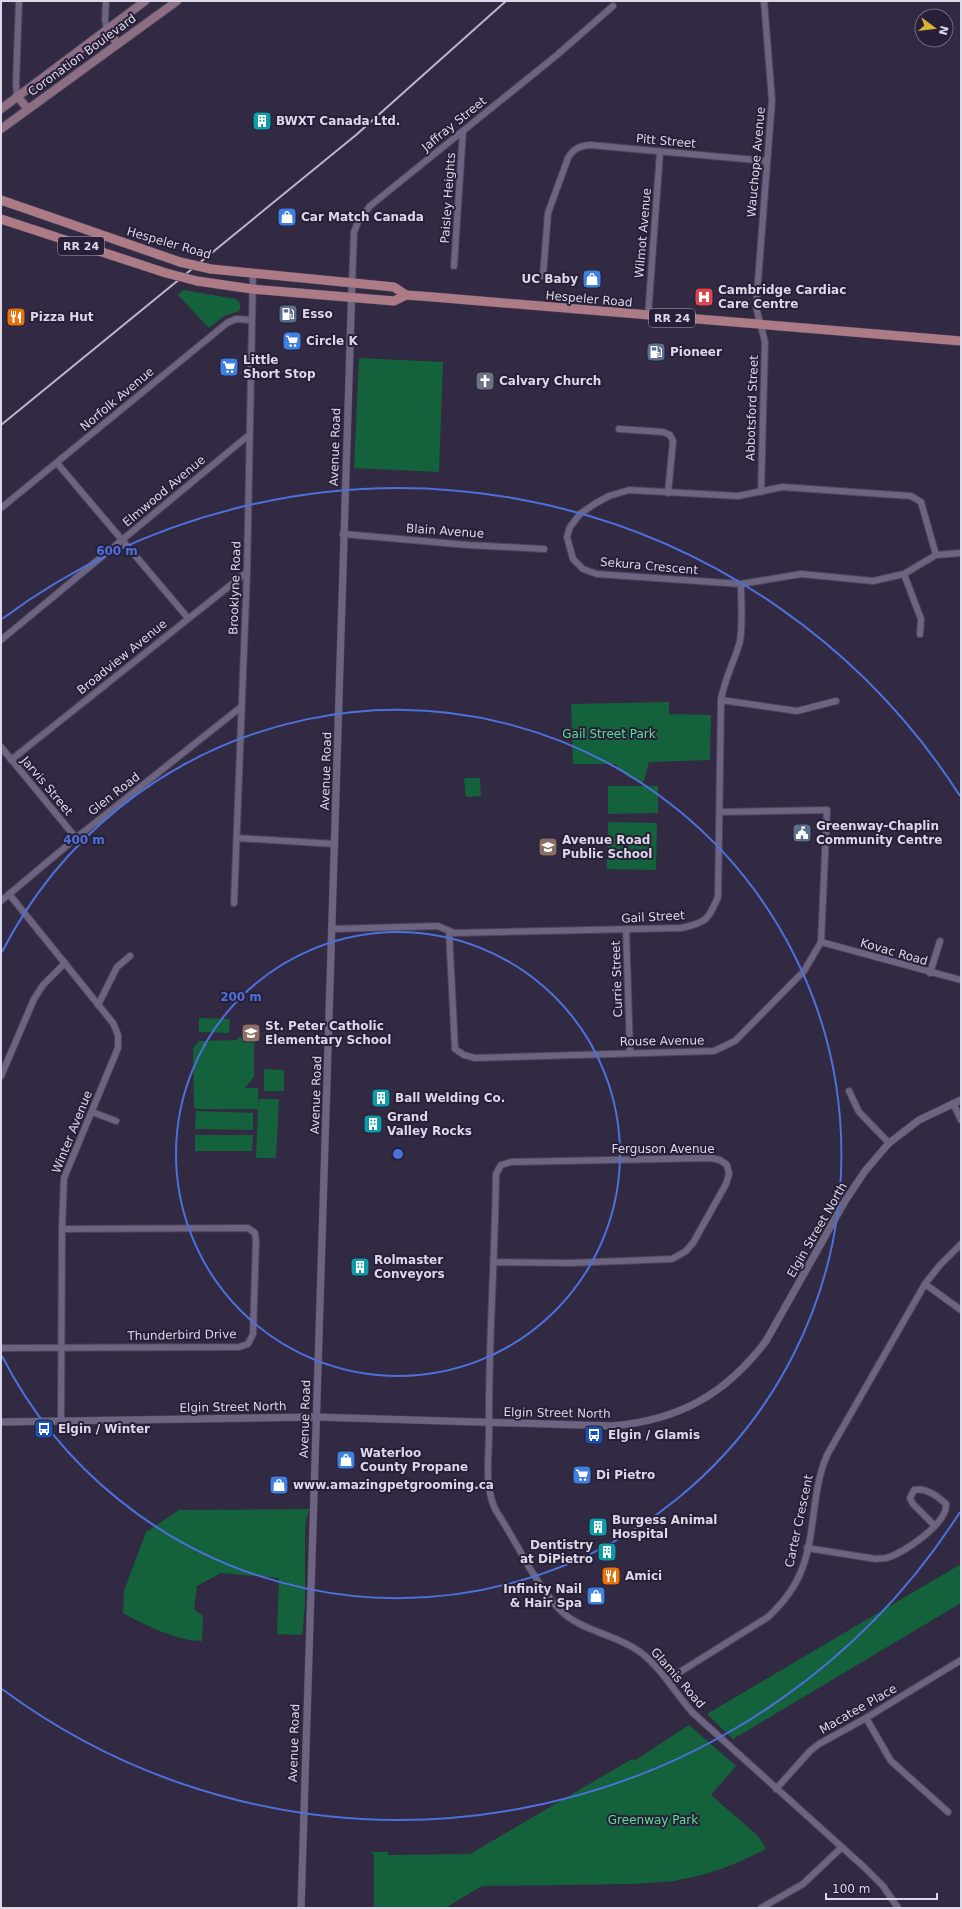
<svg xmlns="http://www.w3.org/2000/svg" width="962" height="1909" viewBox="0 0 962 1909" font-family="'DejaVu Sans',sans-serif">
<rect width="100%" height="100%" fill="#322a42"/>
<g fill="#13623b">
<path d="M183 290 236 299C240 302 242 306 239 311L224 316 209 328 178 295Z"/>
<path d="M359 358 443 362 439 472 354 468Z"/>
<path d="M669 702V714L711 715 710 760 649 762 643 783 628 777 615 764H573L571 704Z"/>
<path d="M464 778H480L481 796 466 797Z"/>
<path d="M608 786H658V813L608 814Z"/>
<path d="M608 822 657 823 656 870 607 869Z"/>
<path d="M199 1018 230 1019 229 1033 199 1032Z"/>
<path d="M238 1037H247V1040H254V1077L245 1088H258V1107L259 1099H279L276 1158H256L258 1109H196L194 1107 193 1048 199 1041 238 1040Z"/>
<path d="M264 1069 284 1070V1091H264Z"/>
<path d="M196 1111 253 1113V1130L195 1129Z"/>
<path d="M195 1135H253L252 1151H195Z"/>
<path d="M309 1509 305 1526V1605L302 1635 277 1634 279 1578 221 1573 197 1586 194 1609 203 1616 202 1641C177 1641 145 1625 123 1613L124 1591 146 1532 179 1510Z"/>
<path d="M961 1564V1603L733 1739 707 1714Z"/>
<path d="M689 1725 736 1766 711 1795 758 1836 766 1849C739 1863 708 1876 677 1880V1881L631 1884 482 1886 445 1908H374V1856L371 1852H388V1855L470 1854 632 1759 634 1761Z"/>
</g>
<g fill="none" stroke-linecap="round" stroke-linejoin="round">
<g stroke="#4c455a" stroke-width="8">
<g id="minor">
<path d="M106 1 105 20 107 30"/>
<path d="M17 96 16 83 19 1"/>
<path d="M454 266 463 131"/>
<path d="M543 276 548 213 568 158C573 149 579 146 590 145L767 161"/>
<path d="M352 283 354 232 358 222 370 206 557 55 613 6"/>
<path d="M648 316 660 152"/>
<path d="M619 429 663 432 670 435 673 441 668 493"/>
<path d="M57 463 188 618"/>
<path d="M761 492 765 342 756 307 772 100 764 1"/>
<path d="M1 508 227 323 236 319 251 320"/>
<path d="M343 534 468 545 544 549"/>
<path d="M936 555 921 502 911 496 782 487 738 496 629 490 609 496 596 503 580 514 570 527 567 537 573 559 583 569 597 574 741 584 801 574 873 581 904 574 936 555 961 553"/>
<path d="M904 574 921 619 920 634"/>
<path d="M1 640 249 435"/>
<path d="M721 700 797 711 836 701"/>
<path d="M1 747 76 838"/>
<path d="M11 760 247 572"/>
<path d="M237 838 335 844"/>
<path d="M9 894 113 1023 118 1035V1048L64 1178 62 1229 61 1421"/>
<path d="M1 901 76 838 241 707"/>
<path d="M234 903 247 572 253 274"/>
<path d="M332 929 438 926 454 933 681 928C706 923 708 920 718 897L721 700C724 679 735 661 740 641 743 623 741 603 741 584"/>
<path d="M626 929 630 1052"/>
<path d="M449 931 455 1049 464 1055 475 1058 714 1051 735 1041 804 971 821 942 827 810 720 812"/>
<path d="M821 942 961 980"/>
<path d="M930 973 940 941"/>
<path d="M98 1005 117 967 130 956"/>
<path d="M1 1076 34 999 43 985 65 963"/>
<path d="M849 1091 859 1112 889 1143"/>
<path d="M953 1103 961 1120"/>
<path d="M92 1112 116 1121"/>
<path d="M495 1262 569 1263 672 1259 686 1251 693 1243 726 1184 729 1174 727 1165 720 1160 711 1158 511 1162 501 1165 496 1174C495 1260 488 1346 489 1432 489 1458 484 1484 495 1509 507 1528 518 1547 529 1567 538 1581 547 1597 559 1609 579 1630 610 1633 634 1648 659 1663 673 1691 693 1713L865 1868 883 1886 898 1908"/>
<path d="M925 1284 961 1310"/>
<path d="M1 1348 239 1347 248 1344 253 1334 256 1241 255 1233 248 1228 62 1229"/>
<path d="M807 1548 876 1559C879 1558 883 1559 886 1558 903 1554 948 1523 946 1504 937 1496 926 1487 914 1490L910 1498 913 1504 935 1526"/>
<path d="M667 1680 768 1617C783 1603 795 1588 802 1569 816 1533 811 1493 827 1455L925 1284 940 1265 961 1244"/>
<path d="M866 1718 891 1761 948 1812"/>
<path d="M776 1789 810 1751 819 1744 866 1718 961 1660"/>
<path d="M761 1908 803 1884 842 1847"/>
</g>
</g>
<g stroke="#4c455a" stroke-width="8">
<g id="tertiary">
<path d="M1 1422 316 1417 612 1426C679 1420 725 1395 766 1341L845 1201 865 1171 889 1143 919 1120 961 1100"/>
<path d="M301 1908 352 283"/>
</g>
</g>
<g stroke="#4c455a" stroke-width="10">
<g id="secondary">
<path d="M107 30 118 44"/>
<path d="M17 96 28 109"/>
<path d="M1 109 145 1"/>
<path d="M1 129 177 1"/>
</g>
</g>
<g stroke="#4c455a" stroke-width="10">
<g id="primary">
<path d="M1 200 180 262"/>
<path d="M1 219 166 273"/>
<path d="M211 269 394 287 406 295 433 297 961 341"/>
<path d="M197 281 252 289 394 301 406 295"/>
</g>
</g>
<use href="#minor" stroke="#6d6481" stroke-width="6"/>
<use href="#tertiary" stroke="#6d6481" stroke-width="7"/>
<use href="#secondary" stroke="#8d6f83" stroke-width="8"/>
<use href="#primary" stroke="#ad7b86" stroke-width="9"/>
<path stroke="#bbb6c8" stroke-width="2" d="M1 425 356 135 506 1"/>
<g stroke="#4c455a" stroke-width="10" stroke-linecap="butt">
<g id="primary-bridge">
<path d="M180 262 211 269"/>
<path d="M166 273 197 281"/>
</g>
</g>
<use href="#primary-bridge" stroke="#ad7b86" stroke-width="9"/>
</g>
<g fill="none" stroke="#4d70dc" stroke-width="2">
<circle cx="398" cy="1154" r="222"/>
<path d="M2 952A444 444 0 1 1 2 1356"/>
<path d="M960 1512A666 666 0 0 1 2 1689M2 619A666 666 0 0 1 960 796"/>
</g>
<defs>
<g id="building-square" transform="scale(1)"><rect x="-9" y="-9" width="18" height="18" rx="4" fill="#0f9aa8" stroke="#282038"/><path d="M-4-6H4V6H1V3H-1V6H-4ZM-2.5-4.3h1.7v1.8h-1.7ZM.8-4.3h1.7v1.8H.8ZM-2.5-1h1.7V.8h-1.7ZM.8-1h1.7V.8H.8Z" fill="#fff"/></g>
<g id="shop-square" transform="scale(1)"><rect x="-9" y="-9" width="18" height="18" rx="4" fill="#3f7fe0" stroke="#282038"/><path d="M-5-2.5h2.3a2.7 3.5 0 0 1 5.4 0H5L5.5 6h-11ZM-1.5-2.5h3a1.5 2.3 0 0 0-3 0Z" fill="#fff"/></g>
<g id="hospital-square" transform="scale(1)"><rect x="-9" y="-9" width="18" height="18" rx="4" fill="#e0444e" stroke="#282038"/><path d="M-5-5h3v3.5h4V-5h3V5h-3V1.5h-4V5h-3Z" fill="#fff"/></g>
<g id="fuel-square" transform="scale(1)"><rect x="-9" y="-9" width="18" height="18" rx="4" fill="#5c6f8a" stroke="#282038"/><path d="M-5.5-6h7V0h2V4h1.3V-2.5L3-4.5l.8-.8L6-3V5H2.5V1h-1V6h-7ZM-4.2-4.7v3.2H.2V-4.7Z" fill="#fff"/></g>
<g id="restaurant-square" transform="scale(1)"><rect x="-9" y="-9" width="18" height="18" rx="4" fill="#e8710a" stroke="#282038"/><path d="M-5-6h1v4h1v-4h1v4h1v-4h1v5L-1.5 .5V6h-2V.5L-5-1ZM5-6V6H3V1.5H1.5Q1.5-4 5-6Z" fill="#fff"/></g>
<g id="supermarket-square" transform="scale(1)"><rect x="-9" y="-9" width="18" height="18" rx="4" fill="#3f7fe0" stroke="#282038"/><path d="M-6-5.5h2.5l.6 2H6L4.5 2H-2.5L-4.4-4H-6ZM-1.5 3.2a1.3 1.3 0 1 0 .1 0ZM3 3.2a1.3 1.3 0 1 0 .1 0Z" fill="#fff"/></g>
<g id="church-square" transform="scale(1)"><rect x="-9" y="-9" width="18" height="18" rx="4" fill="#6b7280" stroke="#282038"/><path d="M-1.2-6h2.4v3.5h3.3v2.4h-3.3V6h-2.4V-.1h-3.3v-2.4h3.3Z" fill="#fff"/></g>
<g id="civic-square" transform="scale(1)"><rect x="-9" y="-9" width="18" height="18" rx="4" fill="#5c6f8a" stroke="#282038"/><path d="M-.6-6.5H3V-4.5H.6V-3L4-1V1h2V6H-6V1h2V-1L-.6-3ZM-1.2 2.5V6h2.4V2.5Z" fill="#fff"/></g>
<g id="school-square" transform="scale(1)"><rect x="-9" y="-9" width="18" height="18" rx="4" fill="#8d6e63" stroke="#282038"/><path d="M0-5L7-2L0 1L-7-2ZM-4 1L0 2.5L4 1V4Q0 6-4 4Z" fill="#fff"/></g>
<g id="bus-square" transform="scale(1)"><rect x="-9" y="-9" width="18" height="18" rx="4" fill="#1a4fb4" stroke="#282038"/><path d="M-5-6H5V4H4V6H2V4H-2V6H-4V4H-5ZM-3.5-4V0h7V-4ZM-3.5 1.2v1.5H-2V1.2ZM2 1.2v1.5H3.5V1.2Z" fill="#fff"/></g>
</defs>
<g fill-rule="evenodd">
<use href="#building-square" x="262" y="121"/>
<use href="#shop-square" x="287" y="217"/>
<use href="#shop-square" x="592" y="279"/>
<use href="#hospital-square" x="704" y="297"/>
<use href="#fuel-square" x="288" y="314"/>
<use href="#restaurant-square" x="16" y="317"/>
<use href="#supermarket-square" x="292" y="341"/>
<use href="#fuel-square" x="656" y="352"/>
<use href="#supermarket-square" x="229" y="367"/>
<use href="#church-square" x="485" y="381"/>
<use href="#civic-square" x="802" y="833"/>
<use href="#school-square" x="548" y="847"/>
<use href="#school-square" x="251" y="1033"/>
<use href="#building-square" x="381" y="1098"/>
<use href="#building-square" x="373" y="1124"/>
<use href="#building-square" x="360" y="1267"/>
<use href="#bus-square" x="44" y="1429"/>
<use href="#bus-square" x="594" y="1435"/>
<use href="#shop-square" x="346" y="1460"/>
<use href="#supermarket-square" x="582" y="1475"/>
<use href="#shop-square" x="279" y="1485"/>
<use href="#building-square" x="598" y="1527"/>
<use href="#building-square" x="607" y="1552"/>
<use href="#restaurant-square" x="611" y="1576"/>
<use href="#shop-square" x="596" y="1596"/>
</g>
<g text-anchor="middle" dominant-baseline="central" stroke-width="4" stroke-linejoin="round" paint-order="stroke">
<g fill="#282038" stroke="#a6a1b3" stroke-width="1">
<rect x="58" y="237" width="46" height="18" rx="3"/>
<rect x="649" y="309" width="46" height="18" rx="3"/>
</g>
<g font-size="11" font-weight="bold" fill="#dcd8e8">
<text x="81" y="246">RR 24</text>
<text x="672" y="318">RR 24</text>
</g>
<g font-size="12" fill="#dcd8e8" stroke="#282038">
<text transform="translate(82 55) rotate(-36)">Coronation Boulevard</text>
<text transform="translate(454 124) rotate(-39)">Jaffray Street</text>
<text transform="translate(666 141) rotate(5)">Pitt Street</text>
<text transform="translate(756 162) rotate(-85)">Wauchope Avenue</text>
<text transform="translate(448 198) rotate(-86)">Paisley Heights</text>
<text transform="translate(643 233) rotate(-85)">Wilmot Avenue</text>
<text transform="translate(169 243) rotate(16)">Hespeler Road</text>
<text transform="translate(589 299) rotate(5)">Hespeler Road</text>
<text transform="translate(117 399) rotate(-40)">Norfolk Avenue</text>
<text transform="translate(752 408) rotate(-88)">Abbotsford Street</text>
<text transform="translate(335 447) rotate(-88)">Avenue Road</text>
<text transform="translate(164 491) rotate(-40)">Elmwood Avenue</text>
<text transform="translate(445 531) rotate(4)">Blain Avenue</text>
<text transform="translate(649 566) rotate(5)">Sekura Crescent</text>
<text transform="translate(235 588) rotate(-88)">Brooklyne Road</text>
<text transform="translate(122 657) rotate(-39)">Broadview Avenue</text>
<text transform="translate(326 771) rotate(-88)">Avenue Road</text>
<text transform="translate(47 786) rotate(50)">Jarvis Street</text>
<text transform="translate(114 794) rotate(-38)">Glen Road</text>
<text transform="translate(653 917) rotate(-3)">Gail Street</text>
<text transform="translate(894 952) rotate(16)">Kovac Road</text>
<text transform="translate(617 979) rotate(-92)">Currie Street</text>
<text transform="translate(662 1041) rotate(-1)">Rouse Avenue</text>
<text transform="translate(316 1095) rotate(-88)">Avenue Road</text>
<text transform="translate(72 1132) rotate(-68)">Winter Avenue</text>
<text x="663" y="1149">Ferguson Avenue</text>
<text transform="translate(817 1230) rotate(-60)">Elgin Street North</text>
<text transform="translate(182 1335) rotate(-1)">Thunderbird Drive</text>
<text transform="translate(233 1407) rotate(-1)">Elgin Street North</text>
<text transform="translate(557 1413) rotate(1)">Elgin Street North</text>
<text transform="translate(305 1419) rotate(-88)">Avenue Road</text>
<text transform="translate(799 1521) rotate(-78)">Carter Crescent</text>
<text transform="translate(678 1678) rotate(49)">Glamis Road</text>
<text transform="translate(858 1709) rotate(-30)">Macatee Place</text>
<text transform="translate(294 1743) rotate(-88)">Avenue Road</text>
</g>
<g font-size="12" font-weight="bold" fill="#dcd8e8" stroke="#282038" text-anchor="start">
<text x="276" y="121">BWXT Canada Ltd.</text>
<text x="301" y="217">Car Match Canada</text>
<text x="578" y="279" text-anchor="end">UC Baby</text>
<text x="718" y="290">Cambridge Cardiac<tspan x="718" dy="14">Care Centre</tspan></text>
<text x="302" y="314">Esso</text>
<text x="30" y="317">Pizza Hut</text>
<text x="306" y="341">Circle K</text>
<text x="670" y="352">Pioneer</text>
<text x="243" y="360">Little<tspan x="243" dy="14">Short Stop</tspan></text>
<text x="499" y="381">Calvary Church</text>
<text x="816" y="826">Greenway-Chaplin<tspan x="816" dy="14">Community Centre</tspan></text>
<text x="562" y="840">Avenue Road<tspan x="562" dy="14">Public School</tspan></text>
<text x="265" y="1026">St. Peter Catholic<tspan x="265" dy="14">Elementary School</tspan></text>
<text x="395" y="1098">Ball Welding Co.</text>
<text x="387" y="1117">Grand<tspan x="387" dy="14">Valley Rocks</tspan></text>
<text x="374" y="1260">Rolmaster<tspan x="374" dy="14">Conveyors</tspan></text>
<text x="58" y="1429">Elgin / Winter</text>
<text x="608" y="1435">Elgin / Glamis</text>
<text x="360" y="1453">Waterloo<tspan x="360" dy="14">County Propane</tspan></text>
<text x="596" y="1475">Di Pietro</text>
<text x="293" y="1485">www.amazingpetgrooming.ca</text>
<text x="612" y="1520">Burgess Animal<tspan x="612" dy="14">Hospital</tspan></text>
<text x="593" y="1545" text-anchor="end">Dentistry<tspan x="593" dy="14">at DiPietro</tspan></text>
<text x="625" y="1576">Amici</text>
<text x="582" y="1589" text-anchor="end">Infinity Nail<tspan x="582" dy="14">&amp; Hair Spa</tspan></text>
</g>
<g font-size="12" fill="#5ade96" stroke="#282038">
<text x="609" y="734">Gail Street Park</text>
<text x="653" y="1820">Greenway Park</text>
</g>
</g>
<circle cx="398" cy="1154" r="6" fill="#4d70dc" stroke="#282038" stroke-width="2"/>
<g font-size="12" text-anchor="middle" font-weight="bold" fill="#4d70dc" stroke="#282038" stroke-width="4" stroke-linejoin="round" paint-order="stroke">
<text x="117" y="555">600 m</text>
<text x="84" y="844">400 m</text>
<text x="241" y="1001">200 m</text>
</g>
<rect width="962" height="1909" fill="none" stroke="#dcd8e8" stroke-width="4"/>
<g transform="translate(934 28) rotate(105)"><circle r="19" fill="#282038" stroke="#706a7e"/>
<path d="M0-3L7 15L0 10L-7 15Z" fill="#d8b434"/>
<text y="-6" font-size="11" font-weight="bold" text-anchor="middle" fill="#dcd8e8">N</text>
</g>
<path d="M826 1893v6h111v-6" fill="none" stroke="#dcd8e8" stroke-width="2"/>
<text x="832" y="1893" font-size="12" fill="#dcd8e8" stroke="#282038" stroke-width="3" paint-order="stroke">100 m</text>
</svg>
